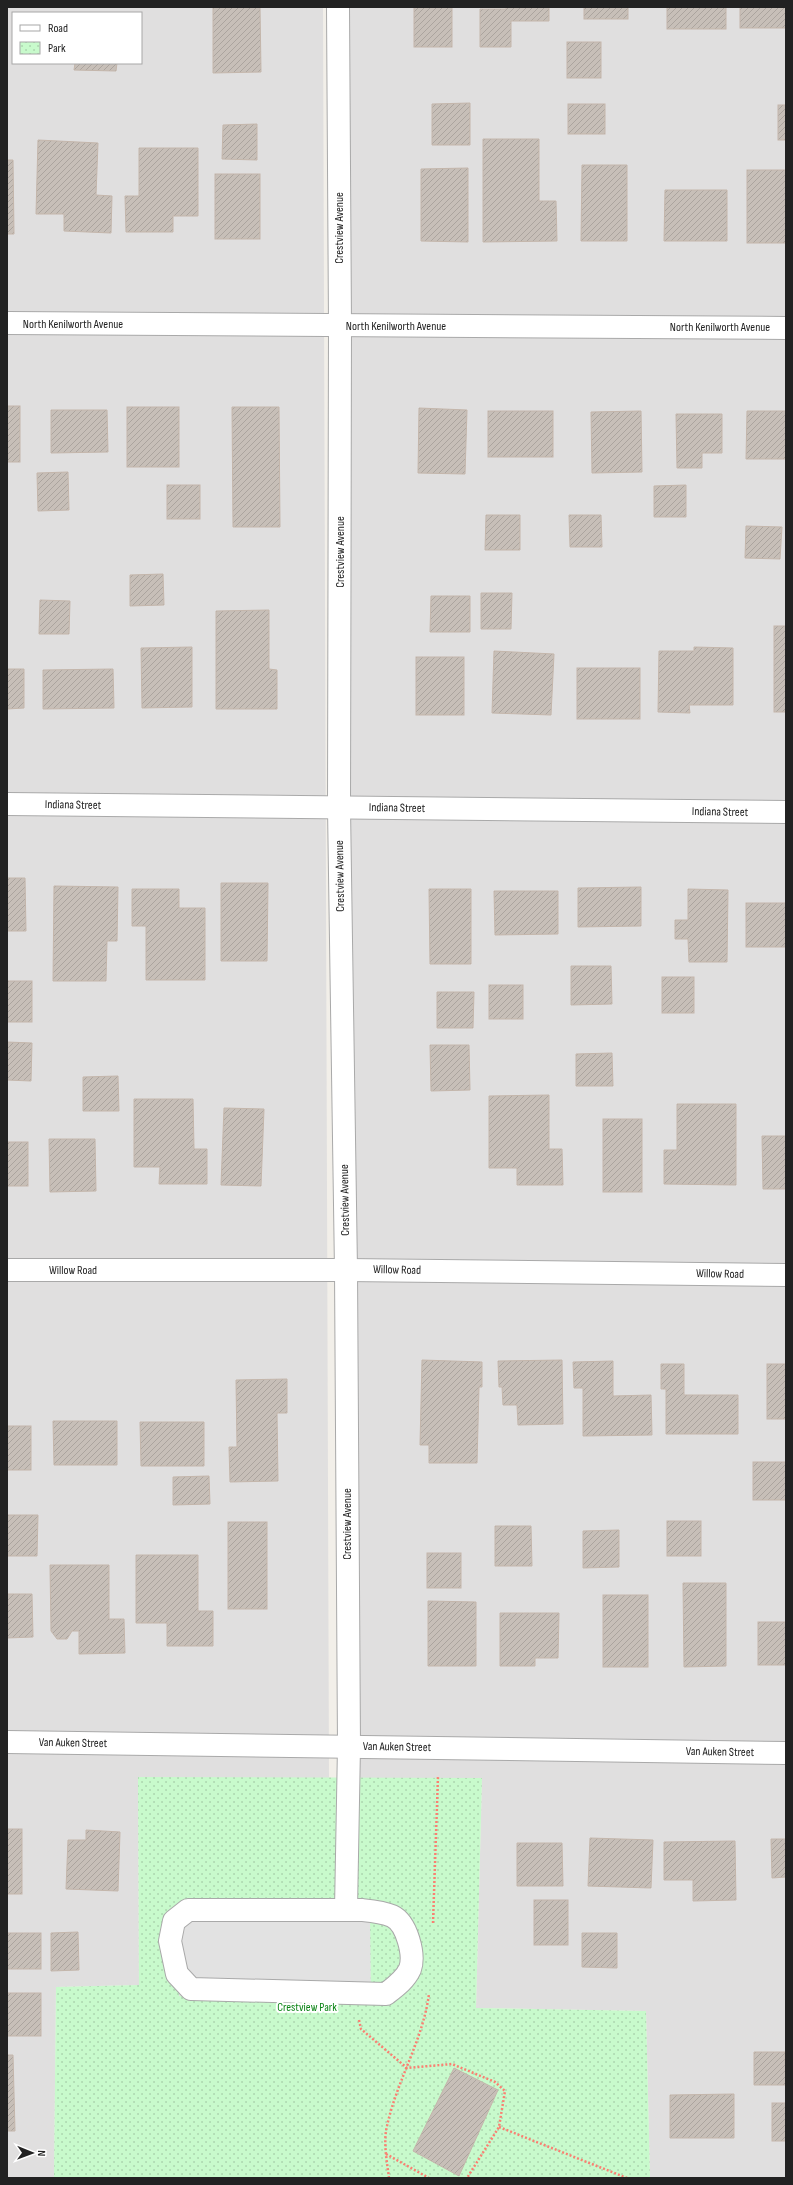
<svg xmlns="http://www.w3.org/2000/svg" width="793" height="2185" viewBox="0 0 793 2185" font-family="'Sofia Sans Condensed',sans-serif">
<defs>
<pattern id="park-dots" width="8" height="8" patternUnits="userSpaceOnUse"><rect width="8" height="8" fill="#c8facc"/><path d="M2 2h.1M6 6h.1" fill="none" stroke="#acd6af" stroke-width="1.8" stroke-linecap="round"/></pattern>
<pattern id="building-hatch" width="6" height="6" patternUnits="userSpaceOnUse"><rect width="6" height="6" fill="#c7bfb8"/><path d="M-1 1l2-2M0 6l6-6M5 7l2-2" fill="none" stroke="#aba49e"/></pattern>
</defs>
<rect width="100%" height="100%" fill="#f2efe9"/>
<g fill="#e0dfdf" fill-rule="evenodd">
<path d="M7 7H323L329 1779 138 1778 139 1985 56 1987 54 2178H7ZM13 13H141V63H13Z"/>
<path d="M342 7H786V2178H650L646 2011 476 2008 482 1778 360 1779Z"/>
</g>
<path fill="url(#park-dots)" d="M138 1777 482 1778 476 2008 646 2011 650 2178H54L56 1987 139 1985Z"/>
<path fill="#e2e2e2" d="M176 1910 370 1913 371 1998 179 1996Z"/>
<g fill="url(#building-hatch)" stroke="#c4b6ab">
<path d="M213 7H260L261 72 213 73Z"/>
<rect x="414" y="7" width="38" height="40"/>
<path d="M506 7H549V21H511V47H480V9H506Z"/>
<rect x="584" y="7" width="44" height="12"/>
<rect x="667" y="7" width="59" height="22"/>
<rect x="740" y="7" width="46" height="21"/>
<rect x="567" y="42" width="34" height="36"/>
<path d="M75 63H117L116 71 74 70Z"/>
<path d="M470 103V145H432V104Z"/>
<rect x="568" y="104" width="37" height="30"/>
<rect x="778" y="105" width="8" height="35"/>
<path d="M257 124V160L222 159 223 125Z"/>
<path d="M483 139H539V201H556L557 241 483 242Z"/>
<path d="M38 140 98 143 96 195 112 196 111 233 64 231V214H36Z"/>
<path d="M139 148H198V216H173V232H126L125 196H139Z"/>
<path d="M7 160H13L14 234H7Z"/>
<path d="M582 165H627V241H581Z"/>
<path d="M468 168V242L421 241V169Z"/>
<rect x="747" y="170" width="39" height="73"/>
<rect x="215" y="174" width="45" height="65"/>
<path d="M665 190H727V241H664Z"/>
<rect x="7" y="406" width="13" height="56"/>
<rect x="127" y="407" width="52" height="60"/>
<path d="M232 407H279L280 527H233Z"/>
<path d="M419 408 467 410 465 474 418 473Z"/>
<path d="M51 410H107L108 452 51 453Z"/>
<rect x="488" y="411" width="65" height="46"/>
<path d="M641 411 642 472 592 473 591 412Z"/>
<path d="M747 411H786V459H746Z"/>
<path d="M676 414H722V453H702V468H677Z"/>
<path d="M68 472 69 510 38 511 37 473Z"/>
<rect x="167" y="485" width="33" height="34"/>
<path d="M686 485V517H654V486Z"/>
<path d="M486 515H520V550H485Z"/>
<path d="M569 515H601L602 547H570Z"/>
<path d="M746 526 782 527 780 559 745 558Z"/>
<path d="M163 574 164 605 130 606V575Z"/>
<path d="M481 593H512L511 629H481Z"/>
<path d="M431 596H470V632H430Z"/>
<path d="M40 600 70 601 69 634H39Z"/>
<path d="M269 610V669L277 670V709H216V611Z"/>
<rect x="774" y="626" width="12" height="86"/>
<path d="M192 647V707L142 708 141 648Z"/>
<path d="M694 647 733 648V705H689L690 713 658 712 659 651H694Z"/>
<path d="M494 651 554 654 551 715 492 713Z"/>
<rect x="416" y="657" width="48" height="58"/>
<rect x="577" y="668" width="63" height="51"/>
<path d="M7 669H24V708L7 709Z"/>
<path d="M113 669 114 708 43 709V670Z"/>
<path d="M7 878H25L26 931H7Z"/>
<path d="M221 883H268L267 961H221Z"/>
<path d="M54 886 118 887 117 941H107L106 981H53Z"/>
<path d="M641 887V926L578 927V888Z"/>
<path d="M132 889H179V908H205V980H146V926H132Z"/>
<path d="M429 889H471V964H430Z"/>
<path d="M688 889 728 890 727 962H689L688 939H675V920H688Z"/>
<path d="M494 891H558V934L495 935Z"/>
<rect x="746" y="903" width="40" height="44"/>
<path d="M571 966H611L612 1004 571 1005Z"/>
<rect x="662" y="977" width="32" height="36"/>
<rect x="7" y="981" width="25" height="41"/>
<rect x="489" y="985" width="34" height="34"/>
<path d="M437 992H474L473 1028H437Z"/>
<path d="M7 1042 32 1043 31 1081 7 1080Z"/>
<path d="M430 1045H469L470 1090 431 1091Z"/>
<path d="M612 1053 613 1086H576V1054Z"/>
<path d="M118 1076 119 1111H83V1077Z"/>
<path d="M549 1095V1149H562L563 1185H517V1168H489V1096Z"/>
<path d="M134 1099H193L194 1149H207V1184H159L160 1167H134Z"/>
<path d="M677 1104H736V1185L664 1184V1150H677Z"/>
<path d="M224 1108 264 1109 261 1186 221 1185Z"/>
<rect x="603" y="1119" width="39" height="73"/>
<path d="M762 1136H786V1189H763Z"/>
<path d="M49 1139H95L96 1191 50 1192Z"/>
<rect x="7" y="1142" width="21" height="44"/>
<path d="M422 1360 482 1362V1387H479L477 1463H429V1445H420Z"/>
<path d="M562 1360 563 1424 518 1425 517 1405H503L502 1387H499L498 1361Z"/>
<path d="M613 1361V1396L651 1395 652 1435 583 1436V1388H574L573 1362Z"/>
<path d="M661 1364H684V1395H738V1434H666V1389H661Z"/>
<rect x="767" y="1364" width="19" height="55"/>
<path d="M287 1379V1413H277L278 1481 230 1482 229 1447H237L236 1380Z"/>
<path d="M53 1421H117V1465H54Z"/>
<path d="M140 1422H204V1466H141Z"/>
<rect x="7" y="1426" width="24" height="44"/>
<rect x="753" y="1462" width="33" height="38"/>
<path d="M209 1476 210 1504 173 1505V1477Z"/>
<path d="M7 1515H38L37 1556H7Z"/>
<rect x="667" y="1521" width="34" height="35"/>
<rect x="228" y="1522" width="39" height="87"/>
<path d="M495 1526H531L532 1566H495Z"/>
<path d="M619 1530V1567L583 1568V1531Z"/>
<rect x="427" y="1553" width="34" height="35"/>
<path d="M136 1555H198V1611H213V1646H167V1623H136Z"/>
<path d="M50 1565H109V1619H124L125 1653 79 1654V1631H72L67 1639H57L51 1631Z"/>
<path d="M683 1583H726V1666L684 1667Z"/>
<path d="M7 1594H32L33 1637 7 1638Z"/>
<rect x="603" y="1595" width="45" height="72"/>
<path d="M428 1601 476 1602V1666H428Z"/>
<path d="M500 1613H559L558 1658H535V1666H500Z"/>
<rect x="758" y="1622" width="28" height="43"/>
<rect x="7" y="1829" width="15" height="65"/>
<path d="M86 1830 120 1832 118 1891 66 1889 68 1840H86Z"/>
<path d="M590 1838 653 1840 651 1888 588 1886Z"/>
<path d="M771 1839H786V1877L772 1878Z"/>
<path d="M735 1841 736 1900 693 1901V1880H664V1842Z"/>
<path d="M517 1843H562L563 1886H517Z"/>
<rect x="534" y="1900" width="34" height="45"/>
<path d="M78 1932 79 1970 51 1971V1933Z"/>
<rect x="7" y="1933" width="34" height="36"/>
<path d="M582 1933H617V1968L582 1967Z"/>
<rect x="7" y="1993" width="34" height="43"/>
<path d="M754 2052H785L786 2085H754Z"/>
<path d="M7 2055H13L15 2131H7Z"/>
<path d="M454 2068 498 2090 459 2176 413 2151Z"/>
<path d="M734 2094V2138H670V2095Z"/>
<rect x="772" y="2103" width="14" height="38"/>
</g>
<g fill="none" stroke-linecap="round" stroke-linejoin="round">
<g stroke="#a9a9a9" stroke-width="24">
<g id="minor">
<path d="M338 7 340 326 339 808 346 1270 349 1746 346 1910"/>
<path d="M7 323 786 328"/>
<path d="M7 804 786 812"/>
<path d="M7 1270H346L786 1275"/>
<path d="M7 1742 786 1753"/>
<path d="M188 1910H362C372 1911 383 1912 392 1916 407 1923 415 1955 410 1969 405 1980 395 1987 386 1994L191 1989 177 1974 170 1941 174 1921Z"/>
</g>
</g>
<g stroke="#fa8072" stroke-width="2.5" stroke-dasharray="2 2" stroke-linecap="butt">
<path d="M433 1923 438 1776"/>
<path d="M359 2020 361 2029 407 2068 452 2064 495 2082 505 2091 499 2127 467 2178"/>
<path d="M499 2127 627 2178"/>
<path d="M386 2154 429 2178"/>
<path d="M389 2178C387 2162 383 2142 387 2126 397 2080 423 2040 429 1994"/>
</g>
<use href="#minor" stroke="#fff" stroke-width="22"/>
</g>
<g text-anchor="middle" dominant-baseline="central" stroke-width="4" stroke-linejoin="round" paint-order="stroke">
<g font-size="12" fill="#222" stroke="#fff">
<text transform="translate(339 228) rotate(-90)">Crestview Avenue</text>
<text x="73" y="324">North Kenilworth Avenue</text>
<text x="396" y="326">North Kenilworth Avenue</text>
<text x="720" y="327">North Kenilworth Avenue</text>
<text transform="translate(340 552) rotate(-90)">Crestview Avenue</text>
<text transform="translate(73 805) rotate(1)">Indiana Street</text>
<text transform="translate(397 808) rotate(1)">Indiana Street</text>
<text transform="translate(720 812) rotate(1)">Indiana Street</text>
<text transform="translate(340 876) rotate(-91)">Crestview Avenue</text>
<text transform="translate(345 1200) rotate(-91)">Crestview Avenue</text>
<text x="73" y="1270">Willow Road</text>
<text transform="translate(397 1270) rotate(1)">Willow Road</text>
<text transform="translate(720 1274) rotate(1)">Willow Road</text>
<text transform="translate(347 1524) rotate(-90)">Crestview Avenue</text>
<text transform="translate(73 1743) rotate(1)">Van Auken Street</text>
<text transform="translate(397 1747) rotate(1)">Van Auken Street</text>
<text transform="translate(720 1752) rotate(1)">Van Auken Street</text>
</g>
<g font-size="12" fill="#0c8416" stroke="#fff">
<text x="307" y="2007">Crestview Park</text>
</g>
</g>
<rect width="793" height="2185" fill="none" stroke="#222222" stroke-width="16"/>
<rect x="12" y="12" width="130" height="52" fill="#ffffff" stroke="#a7a7a7"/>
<rect x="20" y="25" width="20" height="6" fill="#ffffff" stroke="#a7a7a7"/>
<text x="48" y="32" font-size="12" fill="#222222">Road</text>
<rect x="20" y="42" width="20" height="12" fill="url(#park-dots)" stroke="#a7a7a7"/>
<text x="48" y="52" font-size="12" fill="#222222">Park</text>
<g transform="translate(32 2153) rotate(91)" stroke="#ffffff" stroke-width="3" paint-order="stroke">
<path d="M0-3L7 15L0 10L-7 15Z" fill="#222222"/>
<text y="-6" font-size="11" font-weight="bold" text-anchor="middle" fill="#222222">N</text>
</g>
</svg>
